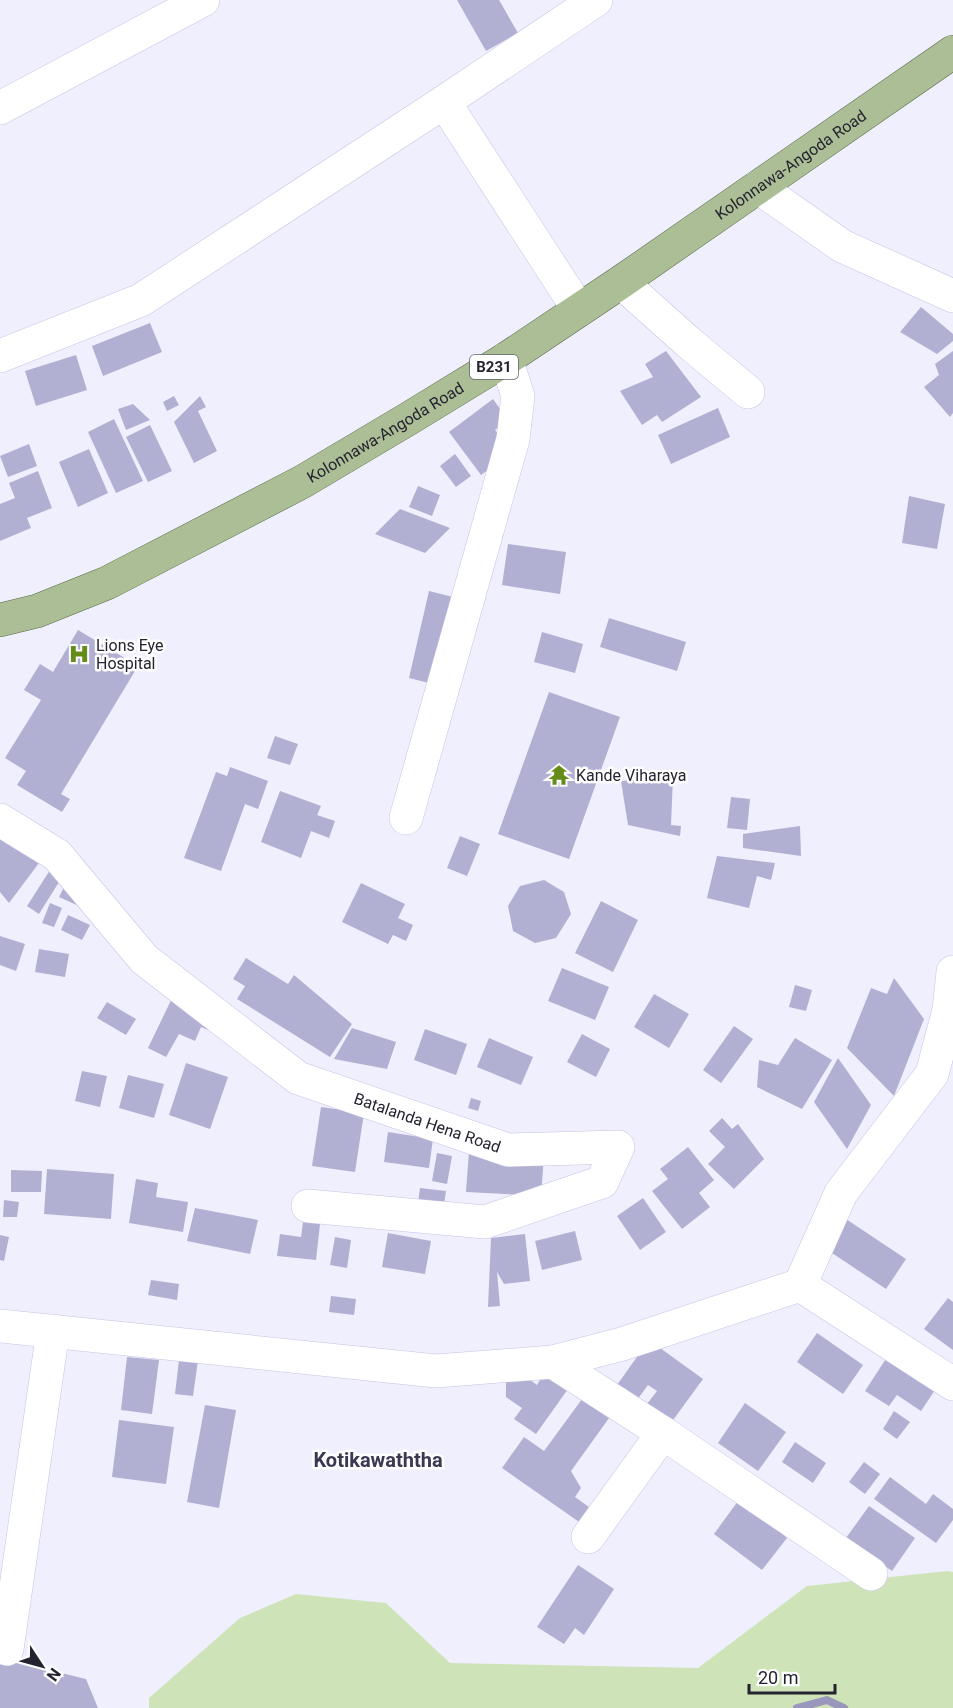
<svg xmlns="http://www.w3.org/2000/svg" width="953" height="1708" viewBox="0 0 953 1708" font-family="Roboto,sans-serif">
<rect width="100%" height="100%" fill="#f0effe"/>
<path fill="#cfe3b8" d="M947 1571 953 1572V1708H149V1698L240 1618 296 1594 386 1603 450 1663 698 1668 807 1586Z"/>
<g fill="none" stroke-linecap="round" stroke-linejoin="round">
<path stroke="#9a97bd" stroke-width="8" d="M797 1708 827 1700 844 1708"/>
</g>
<g fill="#b2b0d2">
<path d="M457 0H499L518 33 486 51Z"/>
<path d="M921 307 953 334V341L937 354 900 332Z"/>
<path d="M150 323 162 352 103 376 92 346Z"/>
<path d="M666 351 701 397 662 422 657 415 642 425 620 391 653 377 645 364Z"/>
<path d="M953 351V413L950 417 924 387 939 375 935 364Z"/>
<path d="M76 355 87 390 36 406 25 371Z"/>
<path d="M174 396 179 405 167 411 163 402Z"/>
<path d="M200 396 206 407 198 411 217 451 194 463 174 422Z"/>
<path d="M493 399 508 420 495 430 506 444 497 463 481 475 449 432Z"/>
<path d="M133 404 150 420 126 430 118 409Z"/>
<path d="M718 408 730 437 671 464 658 435Z"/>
<path d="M114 419 143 481 116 493 88 432Z"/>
<path d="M150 425 172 471 148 482 126 437Z"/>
<path d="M29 444 37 466 8 477 0 456Z"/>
<path d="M89 449 108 493 78 507 59 462Z"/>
<path d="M455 454 471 476 456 487 440 466Z"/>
<path d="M38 471 52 508 27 518 31 528 0 541V504L15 498 9 483Z"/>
<path d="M418 486 440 495 432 516 409 507Z"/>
<path d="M909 496 945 504 937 549 902 543Z"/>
<path d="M400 509 450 528 425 553 375 534Z"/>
<path d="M508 544 566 552 560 594 502 585Z"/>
<path d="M429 591 457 598 437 685 409 678Z"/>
<path d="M609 618 686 642 677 671 600 647Z"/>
<path d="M78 630 138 666 61 794 70 799 62 812 17 785 26 771 5 758 41 700 24 690 40 664 53 672Z"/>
<path d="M542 632 583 644 575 673 534 662Z"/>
<path d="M549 692 620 717 569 859 498 834Z"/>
<path d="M275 736 298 744 290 765 267 758Z"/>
<path d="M230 767 268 781 258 809 245 804 221 871 184 858 216 772 227 776Z"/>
<path d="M673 777 671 825 681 826 680 836 628 825 621 781Z"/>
<path d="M280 791 321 806 317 815 335 821 329 838 311 831 301 858 261 842Z"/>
<path d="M731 797 750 799 747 830 727 828Z"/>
<path d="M800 826 801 856 743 848V834Z"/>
<path d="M0 827 42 859 9 903 0 892Z"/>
<path d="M460 836 480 844 467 876 447 868Z"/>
<path d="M717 856 775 863 771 880 757 876 749 908 707 898Z"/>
<path d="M52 867 64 874 39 914 27 906Z"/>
<path d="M544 880 564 892 571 914 556 938 535 943 513 931 508 906 520 886Z"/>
<path d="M361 883 405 904 398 918 413 925 406 941 393 935 388 944 342 922Z"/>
<path d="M65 885 79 906 59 897Z"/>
<path d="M601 901 638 920 613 972 575 953Z"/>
<path d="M50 903 62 908 54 927 42 923Z"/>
<path d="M68 915 90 925 82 940 61 930Z"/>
<path d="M0 936 25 944 16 971 0 965Z"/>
<path d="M39 949 69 954 65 977 35 972Z"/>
<path d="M246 958 288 984 294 975 352 1024 330 1057 237 999 245 986 233 979Z"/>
<path d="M562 968 609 987 595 1020 548 1001Z"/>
<path d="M894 978 924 1019 894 1096 847 1048 871 988 887 994Z"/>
<path d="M795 985 812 990 806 1011 789 1007Z"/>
<path d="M177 988 215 1033 201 1027 195 1041 179 1034 166 1057 148 1048Z"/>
<path d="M654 994 689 1014 669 1048 634 1027Z"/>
<path d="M107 1002 136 1019 126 1035 97 1018Z"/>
<path d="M734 1026 753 1039 721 1083 703 1070Z"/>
<path d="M352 1028 396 1042 387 1069 334 1059Z"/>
<path d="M425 1029 467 1044 456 1075 414 1060Z"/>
<path d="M582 1034 610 1049 596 1077 567 1062Z"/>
<path d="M489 1038 533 1057 521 1085 477 1067Z"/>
<path d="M795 1038 832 1060 802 1109 757 1087 759 1060 778 1065Z"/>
<path d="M838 1058 871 1105 847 1149 814 1102Z"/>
<path d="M186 1063 228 1077 210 1129 169 1115Z"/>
<path d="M82 1071 107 1076 100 1107 75 1101Z"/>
<path d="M128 1075 164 1084 154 1118 119 1108Z"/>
<path d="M471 1098 481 1101 478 1111 468 1108Z"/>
<path d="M321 1107 364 1113 355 1172 312 1166Z"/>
<path d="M722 1118 732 1129 738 1124 764 1159 734 1189 708 1164 725 1147 709 1131Z"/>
<path d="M388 1132 433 1139 429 1168 384 1162Z"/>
<path d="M688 1147 714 1180 699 1193 710 1207 682 1229 652 1191 668 1179 660 1169Z"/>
<path d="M469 1151 544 1156 541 1196 466 1192Z"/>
<path d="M437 1153 452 1156 447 1184 432 1181Z"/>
<path d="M47 1169 114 1174 111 1219 44 1214Z"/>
<path d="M11 1170 42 1171 41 1192H11Z"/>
<path d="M136 1179 158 1183 156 1197 188 1202 183 1232 129 1223Z"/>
<path d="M420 1188 446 1191 444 1205 418 1203Z"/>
<path d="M643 1198 666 1232 640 1250 617 1216Z"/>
<path d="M4 1200 19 1202 17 1217H3Z"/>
<path d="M195 1208 258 1220 250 1254 187 1241Z"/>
<path d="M846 1219 906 1259 886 1289 826 1249Z"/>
<path d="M303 1222 320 1224 316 1260 277 1256 280 1234 301 1237Z"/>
<path d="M575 1231 582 1260 542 1270 535 1241Z"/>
<path d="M388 1233 431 1241 425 1274 382 1267Z"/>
<path d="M525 1234 530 1281 504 1284 497 1272 500 1306 488 1307 491 1238Z"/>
<path d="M0 1235 9 1237 4 1261 0 1260Z"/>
<path d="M335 1237 351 1240 347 1268 330 1265Z"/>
<path d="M151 1280 179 1284 177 1300 148 1295Z"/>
<path d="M331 1296 356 1299 354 1315 329 1312Z"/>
<path d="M948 1298 953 1302V1350L924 1329Z"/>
<path d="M817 1333 863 1365 843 1394 797 1362Z"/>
<path d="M649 1340 703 1379 668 1427 643 1409 657 1391 648 1385 637 1400 617 1385Z"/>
<path d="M893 1348 935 1390 921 1411 897 1395 889 1406 865 1391Z"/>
<path d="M180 1351 199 1353 193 1396 175 1394Z"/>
<path d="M127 1357 159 1360 152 1414 121 1410Z"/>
<path d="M544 1373 568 1389 536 1434 514 1419 522 1408 506 1397V1382L522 1374 537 1385Z"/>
<path d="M585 1395 612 1414 571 1471 581 1488 575 1497 593 1510 582 1524 502 1468 524 1437 544 1451Z"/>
<path d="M745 1403 786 1432 758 1471 718 1443Z"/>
<path d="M205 1405 236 1410 219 1508 187 1502Z"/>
<path d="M894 1411 910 1422 897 1439 883 1429Z"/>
<path d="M119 1420 174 1427 166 1484 112 1477Z"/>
<path d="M795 1442 826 1463 813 1483 782 1462Z"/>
<path d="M864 1462 880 1474 865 1494 849 1482Z"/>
<path d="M890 1477 926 1504 933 1494 953 1509V1520L936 1543 874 1499Z"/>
<path d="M743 1494 787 1538 762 1570 714 1534Z"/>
<path d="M869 1506 915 1538 892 1571 846 1538Z"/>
<path d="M578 1565 614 1589 584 1635 575 1628 564 1644 537 1627Z"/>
<path d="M0 1658 86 1679 98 1708H0Z"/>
</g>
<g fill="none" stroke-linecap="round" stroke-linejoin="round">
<g stroke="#c6c3e6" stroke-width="34">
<g id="minor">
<path d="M444 102 579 310"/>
<path d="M0 108 203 0"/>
<path d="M758 187 842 246 953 296"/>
<path d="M621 282 688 342 748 392"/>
<path d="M0 356 141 300 444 102 596 0"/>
<path d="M406 818 513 439 518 396 506 359"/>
<path id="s1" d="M0 820 57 855 144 959 298 1078 508 1150 618 1147 602 1182 485 1222 308 1206"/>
<path d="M800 1285 953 1384"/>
<path d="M0 1326 436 1371 553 1362 622 1344 800 1285 841 1193 932 1074 949 1010 953 972"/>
<path d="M553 1362 663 1433 871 1574"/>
<path d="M588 1537 663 1433"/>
<path d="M7 1649 53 1331"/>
</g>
</g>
<g stroke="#596b44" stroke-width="34">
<g id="major">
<path id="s2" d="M0 620 37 611 107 583 302 482 408 419 506 359 621 282 953 52"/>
</g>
</g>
<use href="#minor" stroke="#fff" stroke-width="33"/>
<use href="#major" stroke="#acbe95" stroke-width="33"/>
</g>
<defs>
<g id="hospital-bare" transform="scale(1.62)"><path d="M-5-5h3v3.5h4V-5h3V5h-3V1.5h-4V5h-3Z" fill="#638c19" stroke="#fefefe" stroke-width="2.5" paint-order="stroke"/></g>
<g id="temple-bare" transform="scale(1.62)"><path d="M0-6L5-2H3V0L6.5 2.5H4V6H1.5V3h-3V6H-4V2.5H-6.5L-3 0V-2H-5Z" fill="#638c19" stroke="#fefefe" stroke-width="2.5" paint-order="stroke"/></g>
</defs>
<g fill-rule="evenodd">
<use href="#hospital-bare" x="79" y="654"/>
<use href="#temple-bare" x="559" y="775"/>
</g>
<g text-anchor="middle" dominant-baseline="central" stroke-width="5" stroke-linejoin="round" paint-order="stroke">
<rect fill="#fefefe" stroke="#65656e" stroke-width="1.5" x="470" y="355" width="48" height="24" rx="4.5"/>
<g font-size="15" font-weight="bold" fill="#242330">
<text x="494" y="367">B231</text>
</g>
<g font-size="16" fill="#242330" stroke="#fefefe">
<text stroke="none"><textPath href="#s2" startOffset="916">Kolonnawa-Angoda Road</textPath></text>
<text stroke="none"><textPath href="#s2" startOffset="430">Kolonnawa-Angoda Road</textPath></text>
<text stroke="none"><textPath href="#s1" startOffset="534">Batalanda Hena Road</textPath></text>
</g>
<g font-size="16" fill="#242330" stroke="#fefefe" text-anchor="start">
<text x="96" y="645">Lions Eye<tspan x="96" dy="18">Hospital</tspan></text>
<text x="576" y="775">Kande Viharaya</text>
</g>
<g font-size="20" font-weight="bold" fill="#3b3854" stroke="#fefefe">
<text x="378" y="1460">Kotikawaththa</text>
</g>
</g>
<g transform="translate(42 1666) rotate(126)" stroke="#fefefe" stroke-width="4.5" paint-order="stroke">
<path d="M0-4.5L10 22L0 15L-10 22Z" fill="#242330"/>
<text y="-9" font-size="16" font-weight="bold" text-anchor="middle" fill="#242330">N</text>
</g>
<path d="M749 1684v9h86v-9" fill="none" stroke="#242330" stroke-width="3"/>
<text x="758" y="1684" font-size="18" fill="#242330" stroke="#fefefe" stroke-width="4.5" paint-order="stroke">20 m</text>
</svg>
